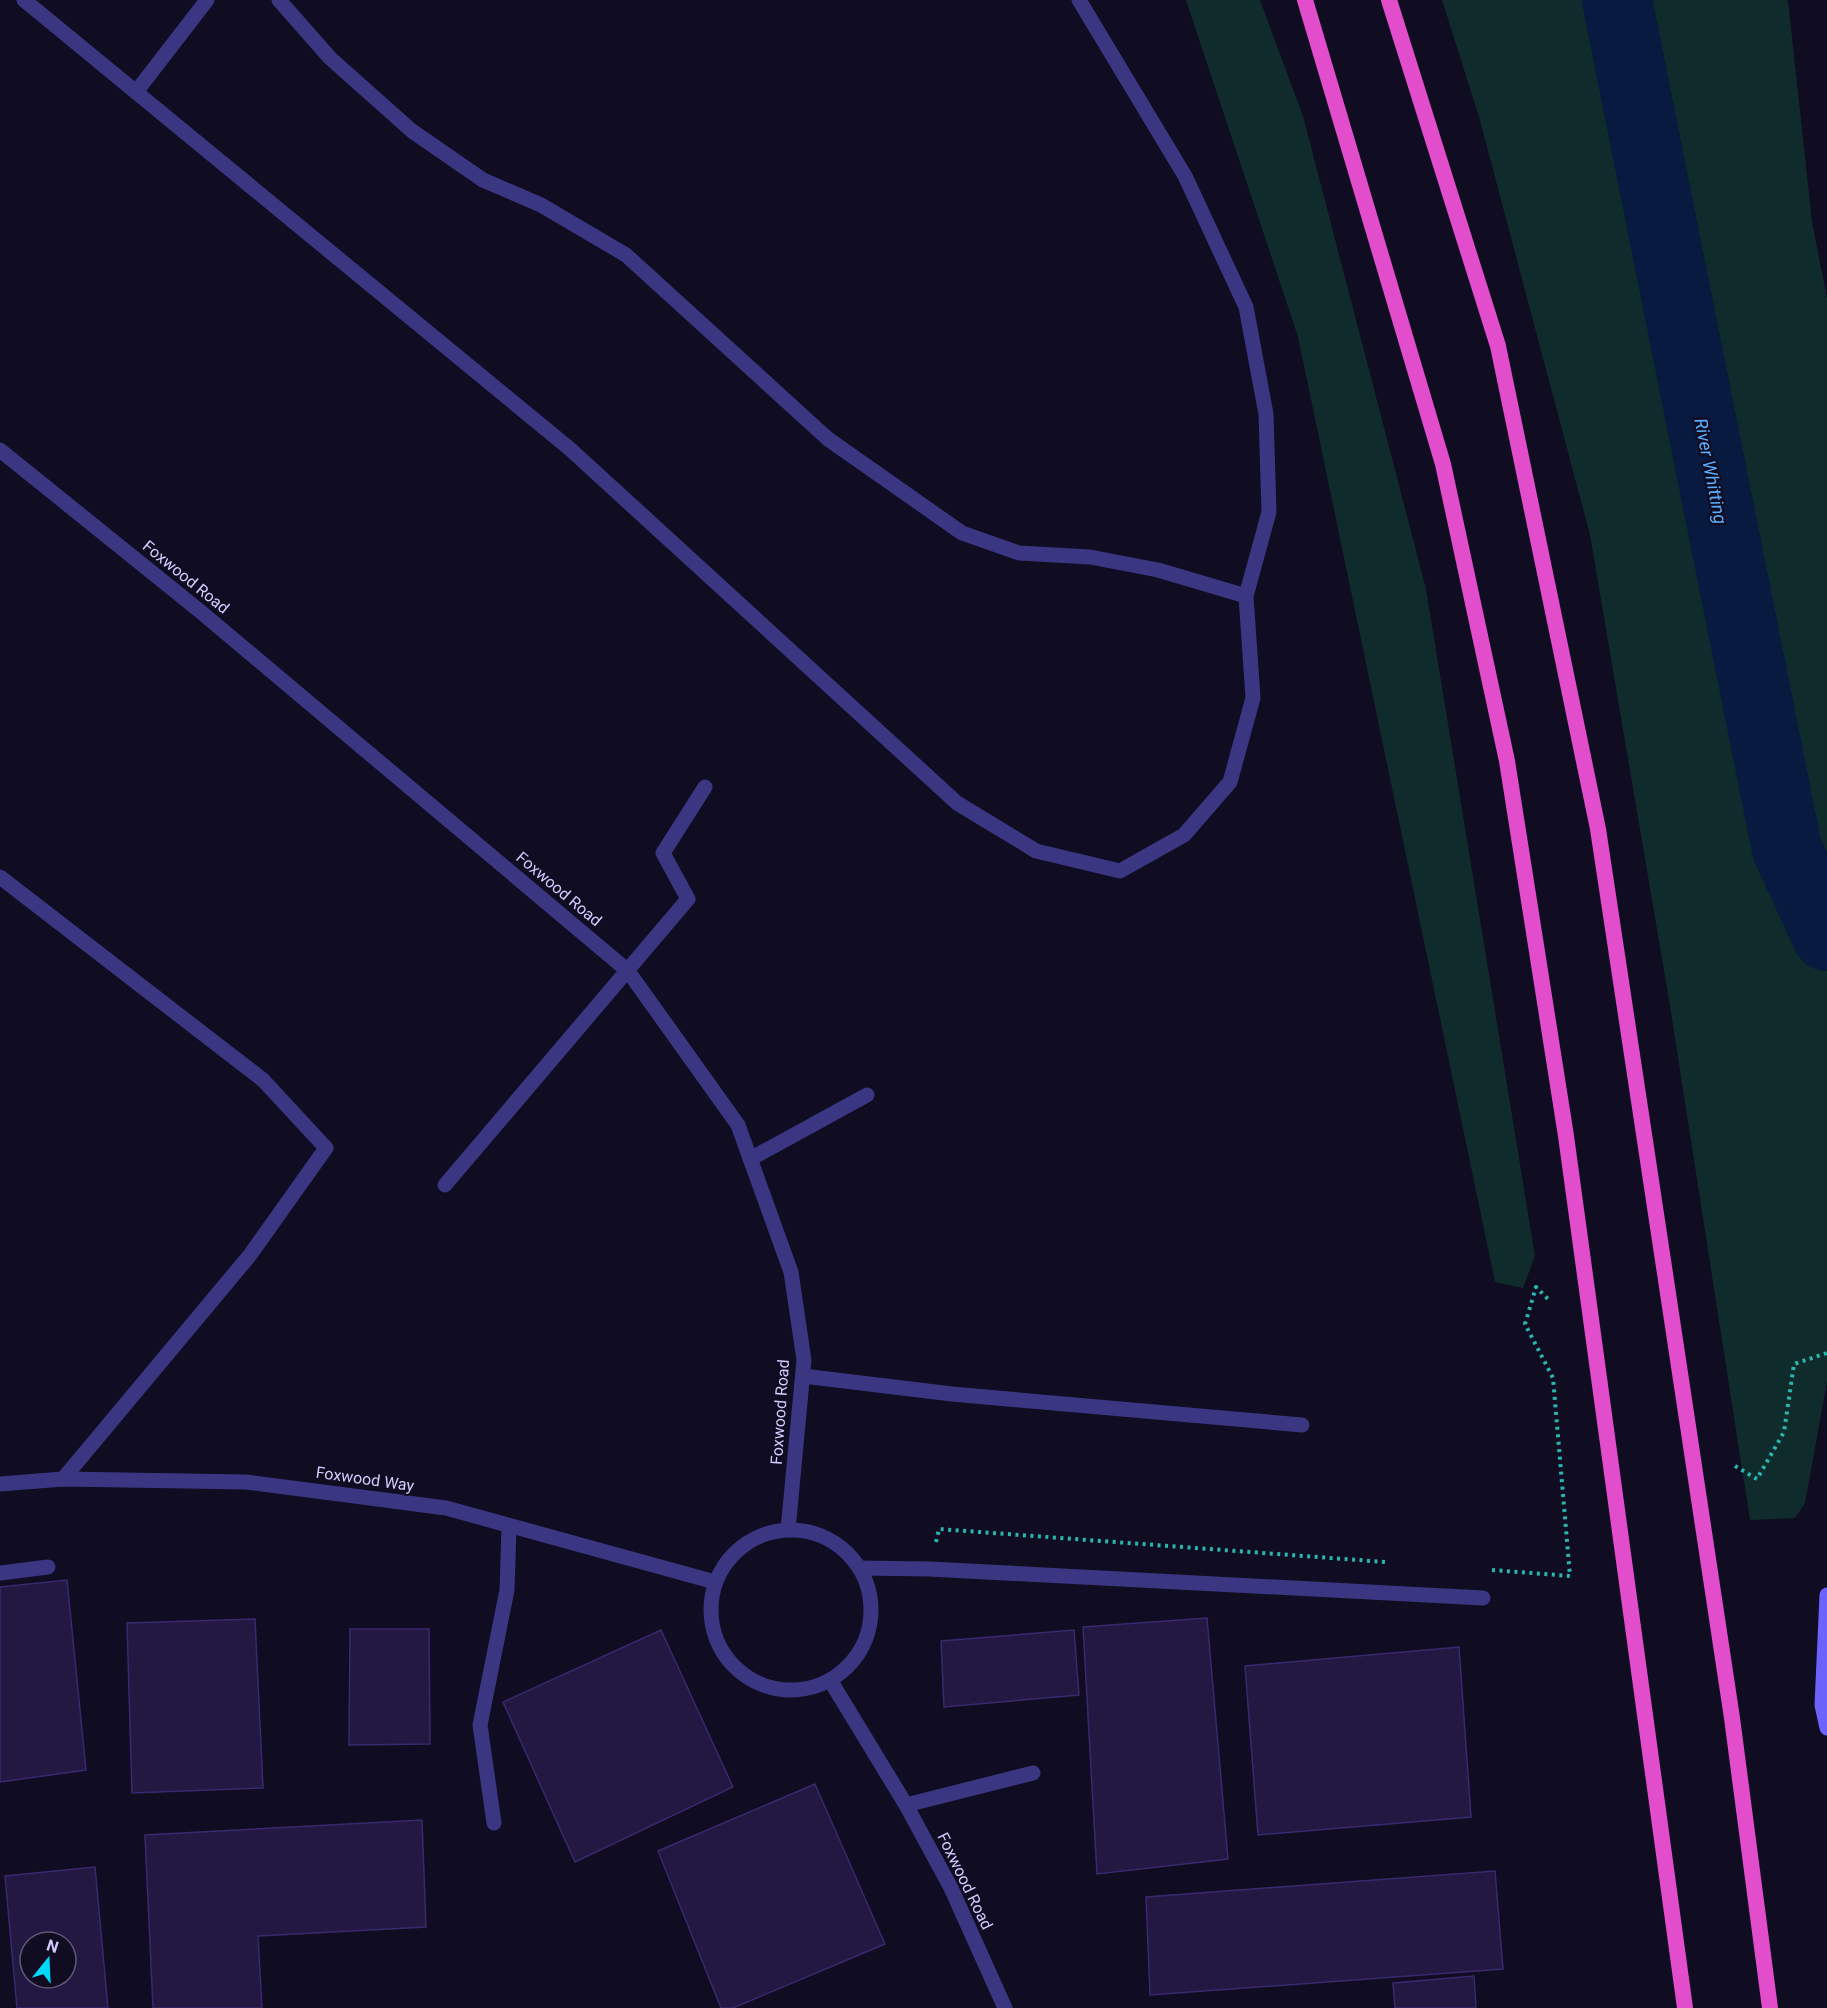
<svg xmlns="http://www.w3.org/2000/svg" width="1827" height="2008" viewBox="0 0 1827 2008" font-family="Roboto,sans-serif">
<rect width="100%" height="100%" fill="#100c21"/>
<g fill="#0f2b2b">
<path d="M1186 0H1260L1303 116 1426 589 1535 1256 1523 1288 1495 1282 1298 337Z"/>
<path d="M1442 0H1788L1812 222 1827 298V1382L1805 1503 1795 1518 1750 1520 1670 1006 1590 535 1479 117Z"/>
</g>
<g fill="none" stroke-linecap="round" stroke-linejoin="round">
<path stroke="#081a3f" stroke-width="70" d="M1617 0 1787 849 1827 936"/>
</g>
<g fill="#221842" stroke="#39296f" stroke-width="1.5" fill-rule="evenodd">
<path d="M67 1580 86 1770 0 1782V1587Z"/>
<path d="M1207 1618 1228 1859 1097 1874 1083 1627Z"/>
<path d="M255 1619 263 1788 132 1793 127 1623Z"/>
<path d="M350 1629H429L430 1744 349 1745Z"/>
<path d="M661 1630 733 1787 575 1862 503 1702Z"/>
<path d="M1074 1630 1079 1695 944 1707 941 1641Z"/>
<path d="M1459 1647 1471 1817 1258 1835 1245 1666Z"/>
<path d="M815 1784 885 1944 733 2008H721L658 1851Z"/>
<path d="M422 1820 426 1927 258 1936 262 2008H153L145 1835Z"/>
<path d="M95 1867 108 2008H17L5 1876ZM30 1942H66V1978H30Z"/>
<path d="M1495 1871 1503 1969 1150 1995 1146 1897Z"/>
<path d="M1474 1976 1476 2008H1395L1393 1983Z"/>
</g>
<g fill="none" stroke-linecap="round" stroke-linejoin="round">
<g stroke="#2ab5b1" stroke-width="4" stroke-dasharray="3 4.5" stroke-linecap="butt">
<path d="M1735 1466 1757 1479 1784 1432 1794 1364 1827 1353"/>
<path d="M936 1542 939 1529 1385 1562"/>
<path d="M1492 1570 1570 1576 1553 1378 1525 1324 1536 1287 1550 1301"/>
</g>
<g stroke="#3b3681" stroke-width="15">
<path d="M24 0 570 449 957 803 1036 851 1120 871 1184 835 1230 782 1253 698 1246 596 1269 512 1266 414 1246 307 1185 176 1079 0"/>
<path d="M279 0 330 58 412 131 483 180 541 205 626 255 828 439 962 533 1019 553 1090 557 1158 570 1246 596"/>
<path d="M136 92 207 0"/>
<path d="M0 877 263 1080 326 1148 250 1255 63 1479"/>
<path d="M750 1159 867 1095"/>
<path d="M445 1185 688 899 663 853 705 787"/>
<path d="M803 1376 952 1394 1302 1425"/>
<path d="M859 1568 930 1569 1483 1598"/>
<path d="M0 1573 48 1567"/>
<path d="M906 1805 1033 1773"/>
<path d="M494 1823 480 1725 507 1590 509 1527"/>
</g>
<g stroke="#3b3681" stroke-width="15">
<path d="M0 450 201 612 628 971 738 1125 791 1272 804 1360 788 1530"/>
<path d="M0 1484 63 1479 246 1482 446 1508 715 1582"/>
<circle cx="791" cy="1610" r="80"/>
<path d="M830 1680 906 1805 951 1888 1005 2008"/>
</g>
<path stroke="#6c63ff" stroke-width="15" d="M1827 1595 1822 1705 1827 1728"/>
<g stroke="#e24dcc" stroke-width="16">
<path d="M1305 0 1443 464 1507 761 1566 1136 1685 2008"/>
<path d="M1389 0 1498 346 1598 829 1732 1718 1770 2008"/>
</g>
</g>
<g text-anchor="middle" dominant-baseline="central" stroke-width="4.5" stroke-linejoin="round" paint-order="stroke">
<g font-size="16" fill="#d4ccff" stroke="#100c21">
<text transform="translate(186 577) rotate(39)">Foxwood Road</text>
<text transform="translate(559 889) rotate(40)">Foxwood Road</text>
<text transform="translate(780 1412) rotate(-86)">Foxwood Road</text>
<text transform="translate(365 1479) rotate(8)">Foxwood Way</text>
<text transform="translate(965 1881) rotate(64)">Foxwood Road</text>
</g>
<g font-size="18" font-style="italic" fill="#5aaeff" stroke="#100c21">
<text transform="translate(1711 471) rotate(79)">River Whitting</text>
</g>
</g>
<g transform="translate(48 1960) rotate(18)"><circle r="28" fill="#100c21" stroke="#5e597a" stroke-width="1.5"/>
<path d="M0-4.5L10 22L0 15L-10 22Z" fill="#00d8f7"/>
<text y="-9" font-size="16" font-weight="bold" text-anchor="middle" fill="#d4ccff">N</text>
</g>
</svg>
